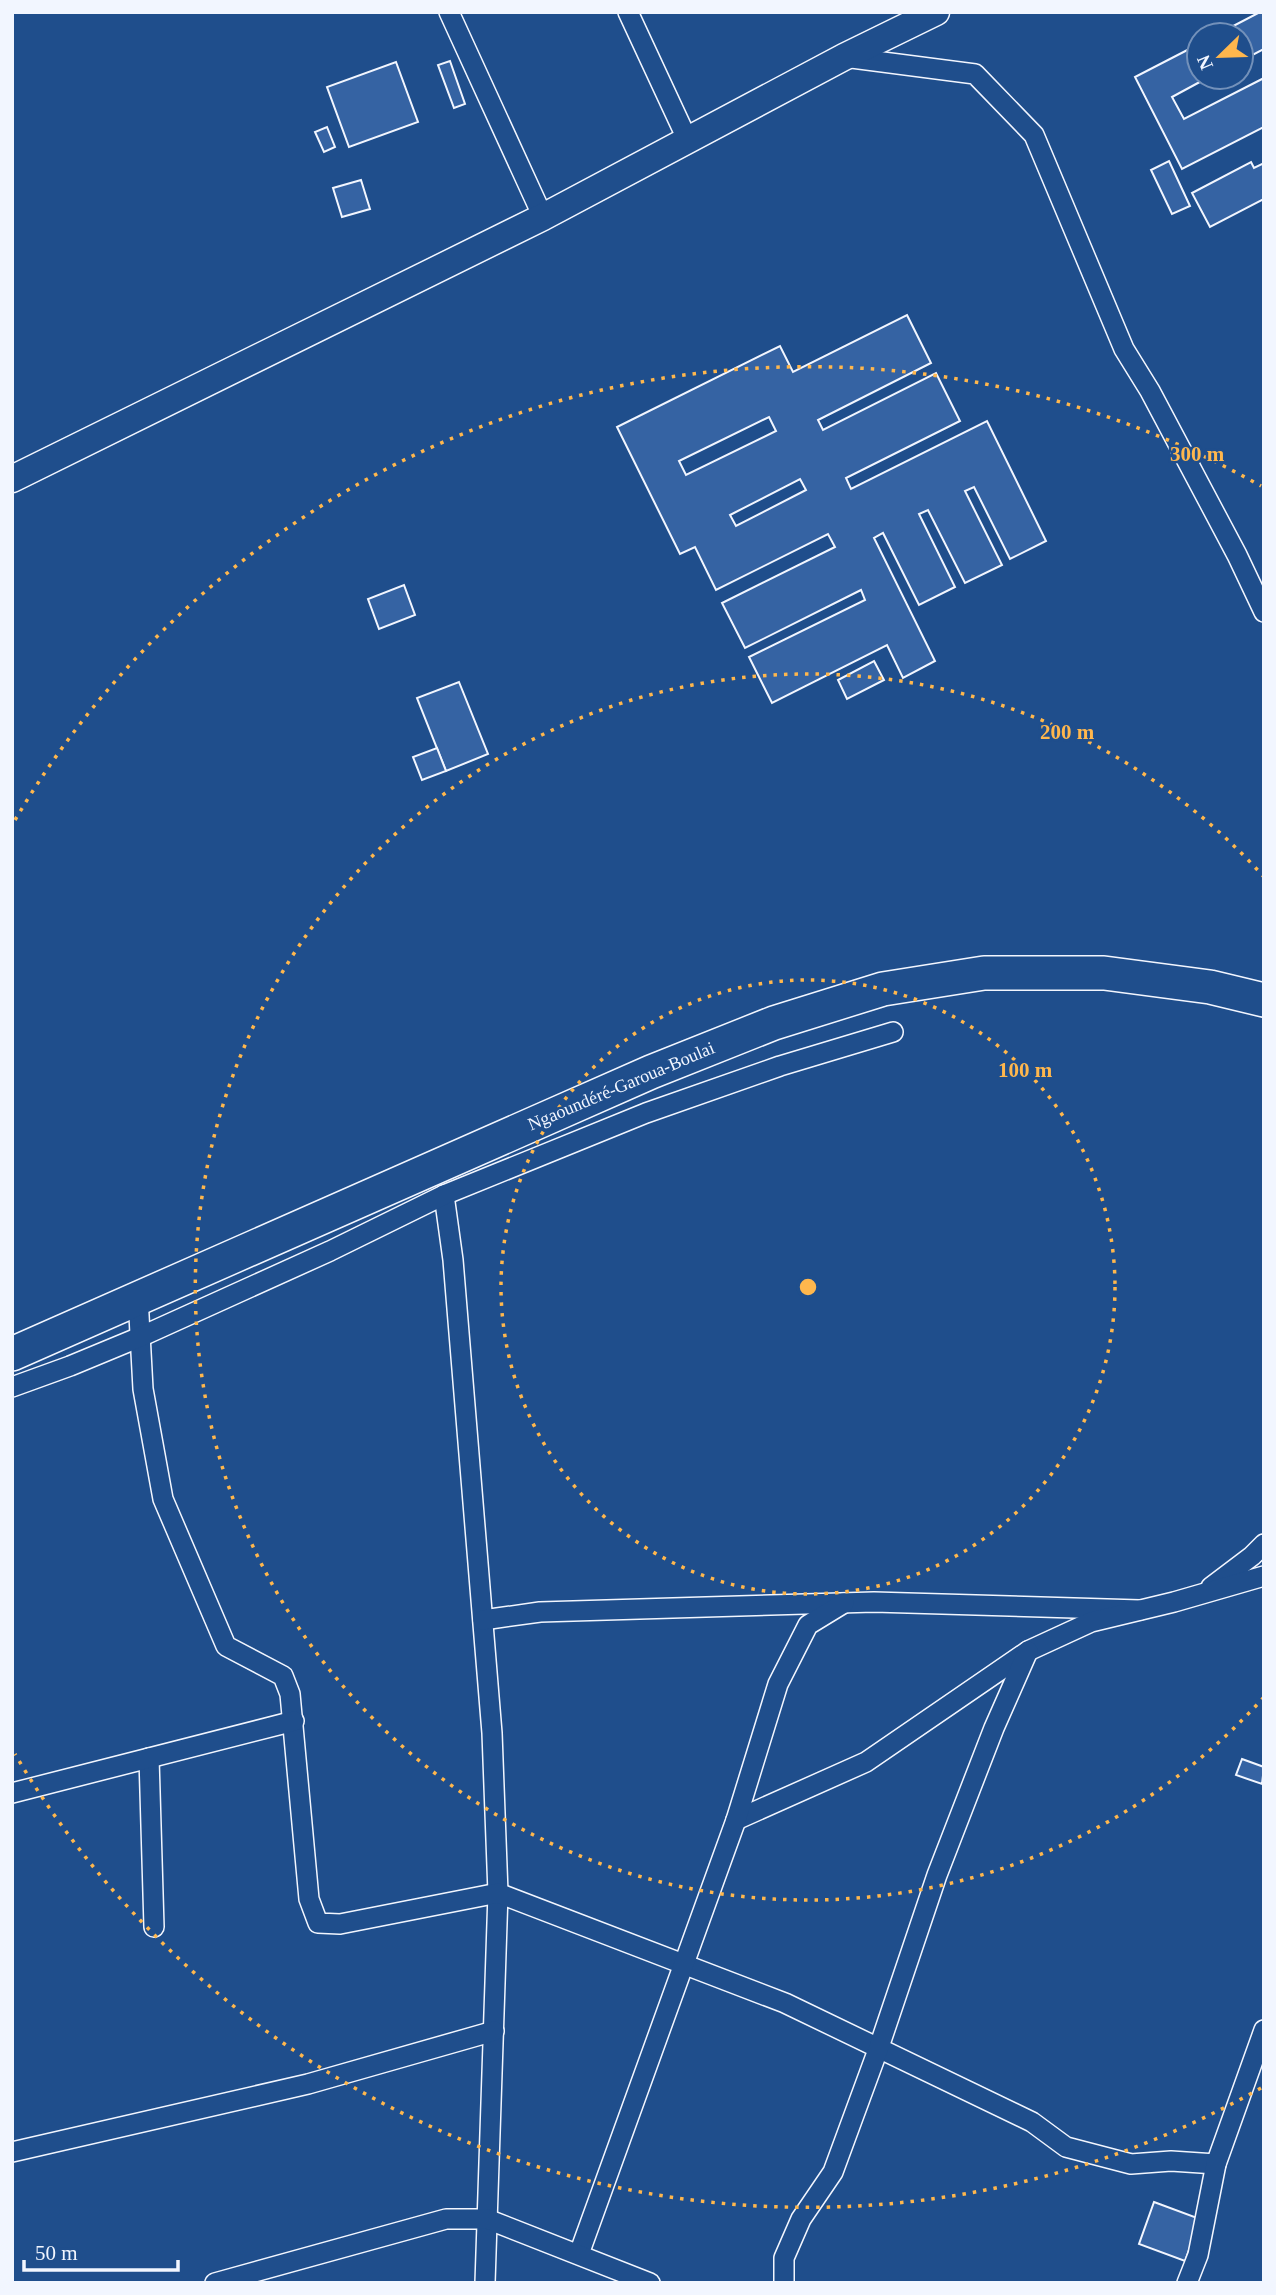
<svg xmlns="http://www.w3.org/2000/svg" width="1276" height="2295" viewBox="0 0 1276 2295" font-family="'Times New Roman',serif">
<rect width="100%" height="100%" fill="#1f4e8c"/>
<g fill="#3563a3" stroke="#f2f6ff" stroke-width="2" fill-rule="evenodd">
<path d="M1260 12H1264V49L1241 61V35H1216Z"/>
<path d="M1199 44V77H1209L1172 97 1184 119 1264 78V127L1182 169 1135 77Z"/>
<path d="M450 61 465 104 454 108 438 65Z"/>
<path d="M396 62 418 122 349 147 327 87Z"/>
<path d="M327 127 335 147 324 152 315 132Z"/>
<path d="M1169 161 1190 206 1172 214 1151 170Z"/>
<path d="M1251 162 1254 168 1264 163V199L1210 227 1192 193Z"/>
<path d="M361 180 370 209 342 217 333 188Z"/>
<path d="M907 315 931 363 818 420 823 430 936 373 960 421 846 478 851 489 987 421 1046 541 1010 559 974 487 965 491 1002 565 965 583 928 510 919 514 955 587 919 605 883 533 874 538 935 661 903 678 887 645 772 703 749 657 865 600 861 590 745 648 722 603 835 547 828 534 716 590 695 547 680 554 617 427 780 346 793 372ZM769 417 776 431 686 475 679 461ZM800 479 806 490 736 526 730 515Z"/>
<path d="M404 585 415 615 379 629 368 599Z"/>
<path d="M874 661 884 680 847 699 838 680Z"/>
<path d="M459 682 488 754 446 771 417 698Z"/>
<path d="M437 748 446 771 422 780 413 757Z"/>
<path d="M1242 1759 1264 1767 1262 1784 1236 1775Z"/>
<path d="M1154 2202 1200 2219 1185 2261 1139 2244Z"/>
</g>
<g fill="none" stroke-linecap="round" stroke-linejoin="round">
<g stroke="#f2f6ff" stroke-width="22">
<g id="street">
<path d="M449 12 543 217"/>
<path d="M628 12 688 141"/>
<path d="M844 57 975 74 1034 135 1124 349 1150 391 1237 555 1264 612"/>
<path d="M444 1195 453 1260 492 1733 498 1893 485 2283"/>
<path d="M138 1297 143 1389 163 1499 226 1646 283 1676 290 1694 309 1899 318 1923 340 1924 498 1893 785 2003 1032 2122 1066 2147 1131 2164 1171 2161 1216 2164"/>
<path d="M12 1387 70 1366 140 1337 330 1251 444 1195 646 1113 780 1066 893 1032"/>
<path d="M1211 1587 1252 1556 1264 1544"/>
<path d="M483 1620 540 1612 874 1602 1140 1610"/>
<path d="M149 1758 154 1927"/>
<path d="M12 1793 294 1721"/>
<path d="M736 1820 866 1762 1028 1651 1091 1622 1174 1602 1264 1576"/>
<path d="M12 2152 308 2084 494 2031"/>
<path d="M579 2254 736 1820 778 1684 808 1625 844 1603"/>
<path d="M215 2283 446 2219H487L650 2283"/>
<path d="M784 2283V2258L801 2219 833 2172 879 2047 937 1875 994 1728 1028 1651"/>
<path d="M1187 2283 1198 2255 1216 2164 1264 2030"/>
</g>
</g>
<g stroke="#f2f6ff" stroke-width="29">
<path id="secondary" d="M12 479 543 217 844 57 936 12"/>
</g>
<g stroke="#f2f6ff" stroke-width="36">
<path id="highway" d="M12 1354 651 1072 774 1023 883 989 984 973H1104L1210 987 1264 1000"/>
</g>
<use href="#street" stroke="#1f4e8c" stroke-width="19"/>
<use href="#secondary" stroke="#1f4e8c" stroke-width="26"/>
<use href="#highway" stroke="#1f4e8c" stroke-width="33"/>
</g>
<g fill="none" stroke="#ffb74d" stroke-width="3.5" stroke-dasharray="3.5 7">
<circle cx="808" cy="1287" r="307"/>
<path d="M1264 1697A613 613 0 1 1 1264 877"/>
<path d="M1261 2088A920 920 0 0 1 15 1754M15 820A920 920 0 0 1 1261 486"/>
</g>
<g text-anchor="middle" dominant-baseline="central" stroke-width="5" stroke-linejoin="round" paint-order="stroke">
<g font-size="18" fill="#f2f6ff" stroke="#1f4e8c">
<text transform="translate(621 1086) rotate(-23)">Ngaoundéré-Garoua-Boulai</text>
</g>
</g>
<circle cx="808" cy="1287" r="10" fill="#ffb74d" stroke="#1f4e8c" stroke-width="3.5"/>
<g font-size="21" text-anchor="middle" font-weight="bold" fill="#ffb74d" stroke="#1f4e8c" stroke-width="5" stroke-linejoin="round" paint-order="stroke">
<text x="1197" y="461">300 m</text>
<text x="1067" y="739">200 m</text>
<text x="1025" y="1077">100 m</text>
</g>
<rect width="1276" height="2295" fill="none" stroke="#f2f6ff" stroke-width="28"/>
<g transform="translate(1220 56) rotate(247)"><circle r="33" fill="#1f4e8c" stroke="#7391ba" stroke-width="2"/>
<path d="M0-5L12 26L0 18L-12 26Z" fill="#ffb74d"/>
<text y="-10" font-size="19" font-weight="bold" text-anchor="middle" fill="#f2f6ff">N</text>
</g>
<path d="M24 2260v10h154v-10" fill="none" stroke="#f2f6ff" stroke-width="3.5"/>
<text x="35" y="2260" font-size="21" fill="#f2f6ff" stroke="#1f4e8c" stroke-width="5" paint-order="stroke">50 m</text>
</svg>
